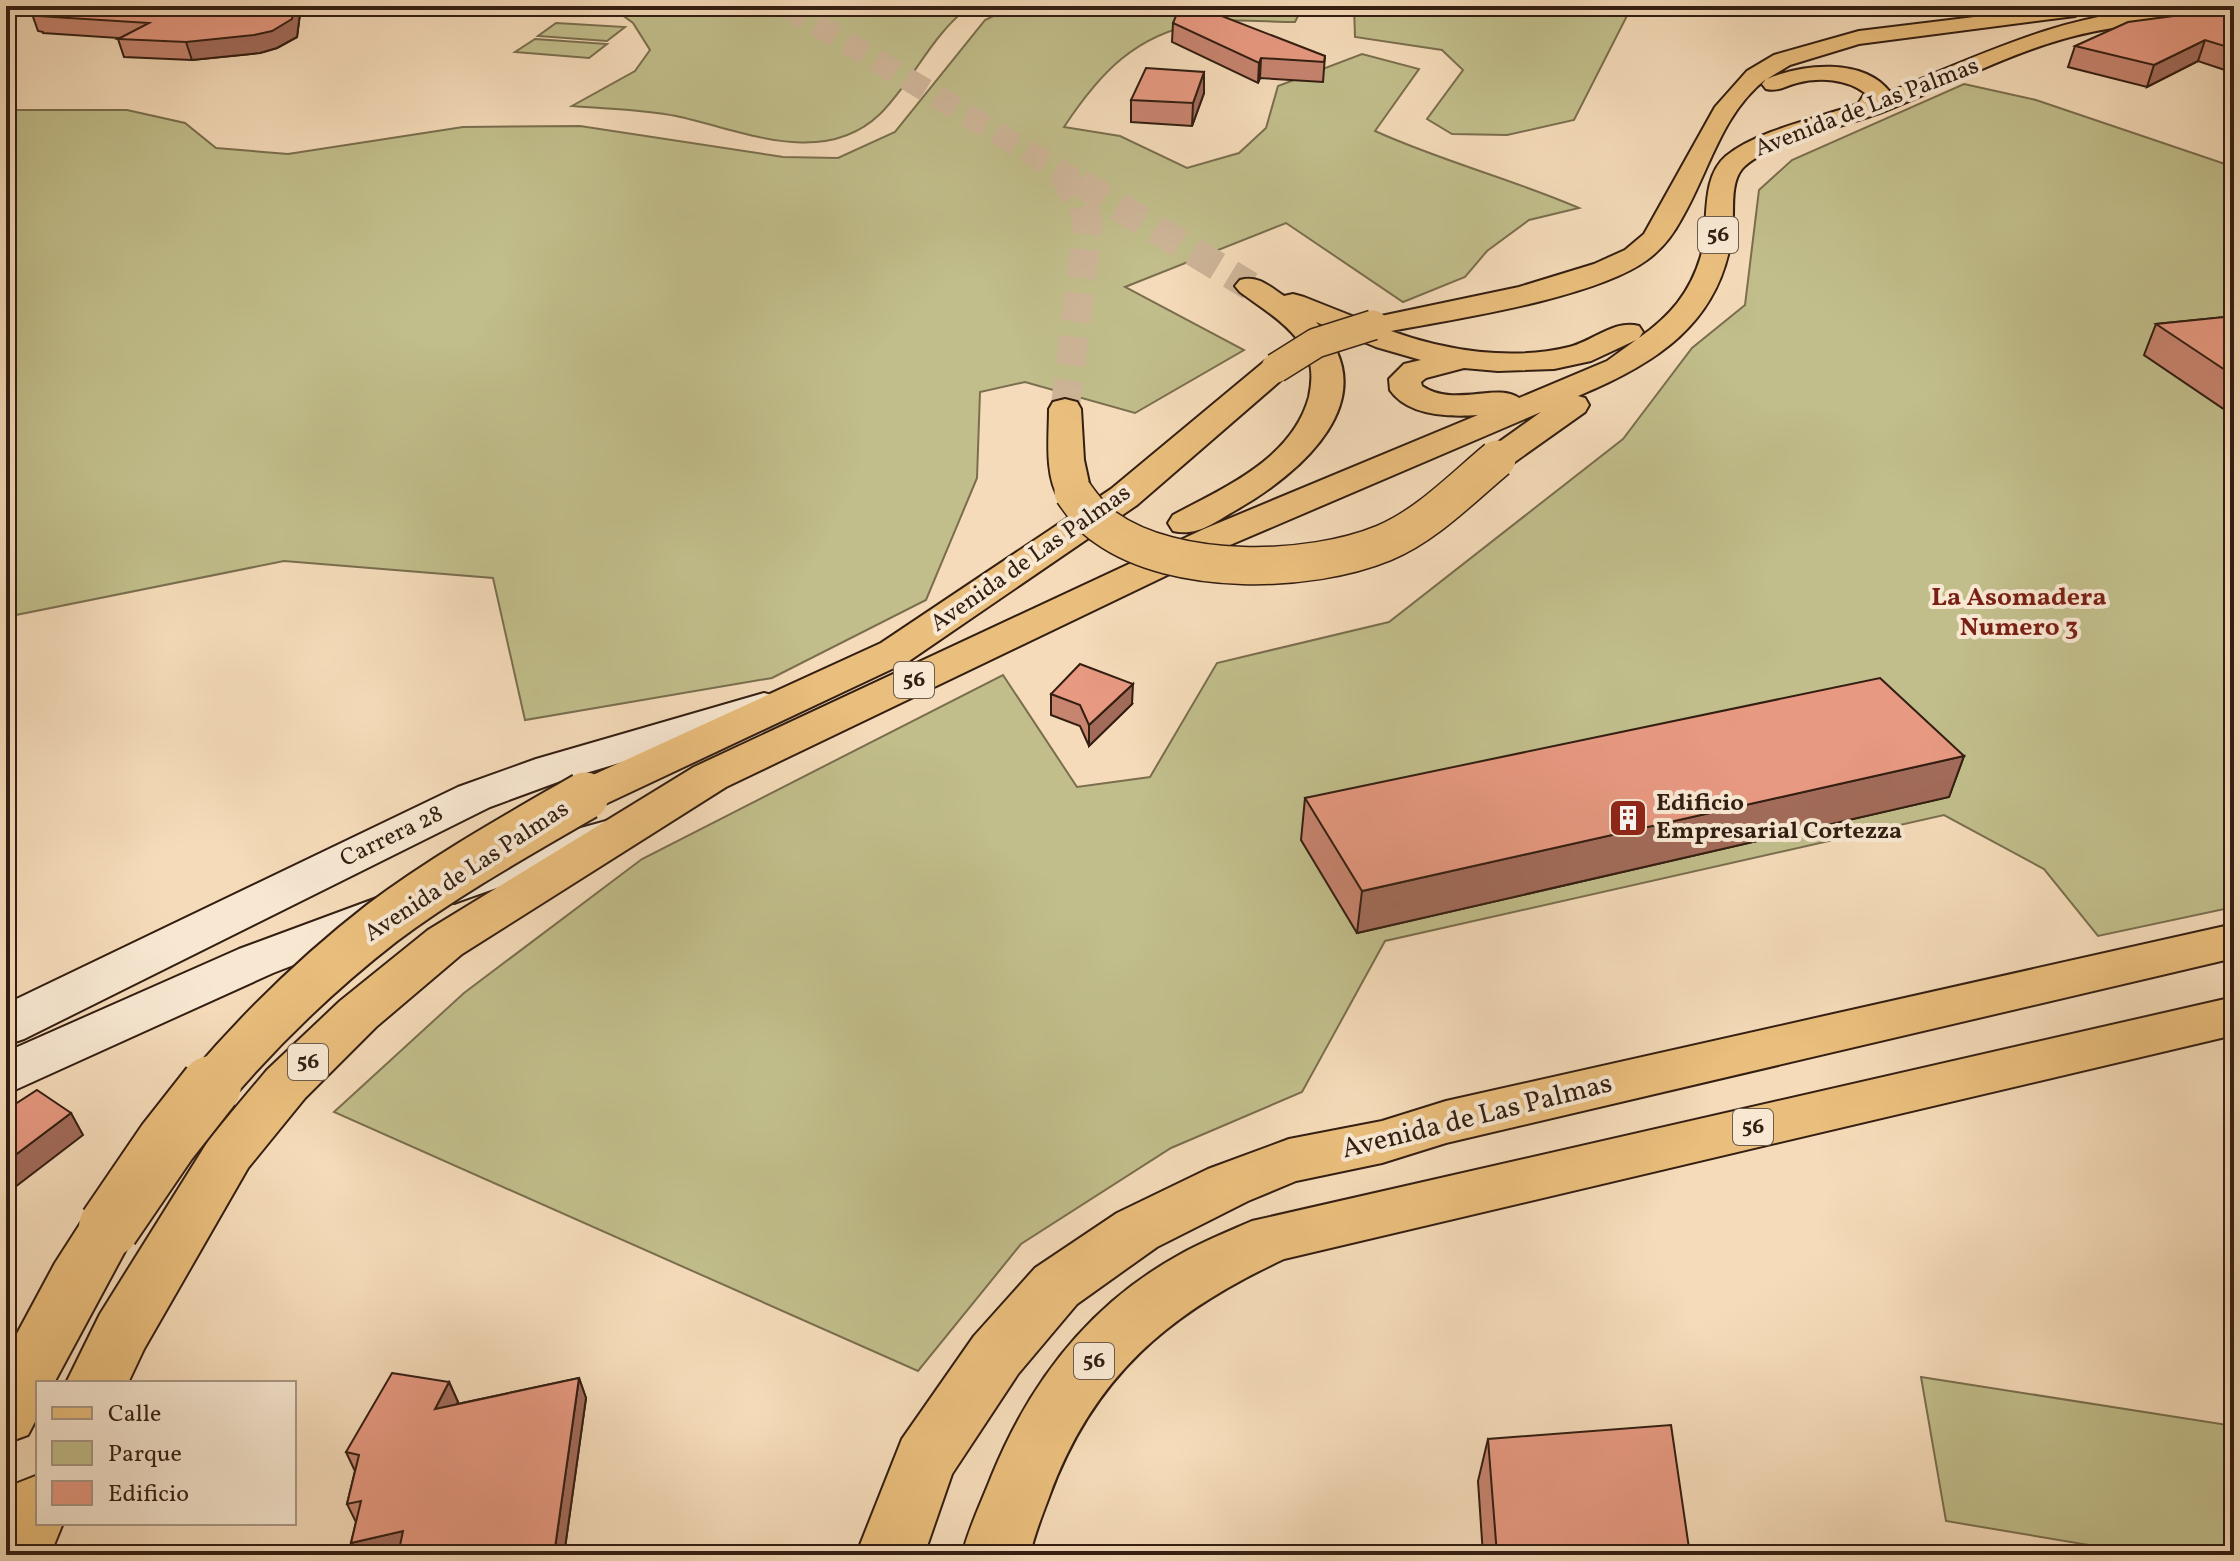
<svg xmlns="http://www.w3.org/2000/svg" width="2240" height="1561" viewBox="0 0 2240 1561" font-family="Vollkorn,serif">
<rect width="100%" height="100%" fill="#f5dbb9"/>
<filter id="stains"><feTurbulence type="fractalNoise" baseFrequency=".0025" numOctaves="4"/><feColorMatrix values="0 0 0 0 .2 0 0 0 0 .09 0 0 0 0 .02 0 0 0 .5 -.17"/></filter>
<radialGradient id="worn" r=".72"><stop offset=".6" stop-color="#630" stop-opacity="0"/><stop offset="1" stop-color="#630" stop-opacity=".3"/></radialGradient>
<g fill="#c1be8b" stroke="#7a6e4e" stroke-width="2">
<path d="M610 6H819C840 10 859 16 879 6H970C931 35 914 80 880 114 823 169 741 130 676 116 642 109 606 109 572 106L635 71 650 50 633 23Z"/>
<path d="M1014 6H1303L1295 22C1265 22 1231 18 1202 23 1135 34 1099 74 1064 127L1120 136 1187 168 1239 153 1266 128 1278 86 1362 54 1419 69 1375 131C1441 161 1512 179 1579 208L1529 220 1487 251 1465 277 1403 302 1286 223 1125 287 1244 350 1135 413 1025 382 980 392 977 478 926 600 772 678 525 720 493 578 284 561 6 617V110H127L185 123 216 148 288 154 463 127 580 126 783 157 838 158 895 132 985 20Z"/>
<path d="M1354 6H1632L1574 120 1507 135 1452 134 1427 119 1463 70 1442 50 1355 37Z"/>
<path d="M556 23 625 27 607 41 538 36Z"/>
<path d="M535 39 607 44 589 58 515 52Z"/>
<path d="M1964 84 2036 100 2234 167V907L2098 936 2044 869 1944 815 1385 941 1302 1092 1171 1148 1021 1244 918 1371 334 1112 464 993 642 859 1003 675 1077 787 1150 777 1217 663 1389 622 1623 439 1692 348 1745 305 1759 190 1792 160Z"/>
<path d="M1921 1377 2234 1426V1555H2148L1946 1521Z"/>
</g>
<g fill="none" stroke-linecap="round" stroke-linejoin="round">
<g stroke="#ceb598" stroke-width="23" stroke-dasharray="23 12" stroke-linecap="butt">
<path d="M786 6 1083 185"/>
<path d="M1058 174 1068 185"/>
</g>
<g stroke="#ceb598" stroke-width="29" stroke-dasharray="29 15" stroke-linecap="butt">
<path d="M1080 183 1250 286"/>
<path d="M1065 409 1088 222 1080 199 1066 183"/>
</g>
<g stroke="#331e12" stroke-width="4">
<g id="secondary">
<path d="M764 693 779 697 785 706 779 715 566 779 490 807 24 1039 6 1045V1004L458 787 536 759Z"/>
<path d="M617 818 633 822 640 833 633 844 573 861 454 903 437 898 430 887 437 876 541 839Z"/>
<path d="M393 892 410 896 417 908 410 920 273 973 6 1094V1052L239 949Z"/>
</g>
</g>
<g stroke="#331e12" stroke-width="4">
<g id="primary">
<path d="M2065 6 2075 8 2079 12 2075 16 1859 44 1790 65 1767 79C1802 64 1863 57 1890 92 1941 71 1992 48 2045 31 2096 14 2156 6 2209 6L2206 10C2159 24 2110 25 2063 39 2003 56 1937 91 1877 114 1845 126 1762 145 1742 169 1729 185 1735 214 1732 234 1720 324 1655 364 1578 396L1585 398 1589 405 1585 412 1509 466 1497 469 1485 466 1480 459 1485 452 1541 412 1230 545 726 787 462 954 376 1027 305 1098 248 1168 144 1349 128 1383H66L100 1314 210 1138 267 1070 340 1001 428 930 694 767 1204 529 1478 415C1449 417 1408 416 1390 390L1389 379 1404 364 1421 360 1376 347 1316 322C1389 398 1301 473 1236 510 1215 522 1197 537 1173 531L1168 523 1173 515C1225 487 1292 459 1309 397 1313 378 1313 360 1301 344 1286 322 1260 307 1240 292L1235 286 1240 280C1258 275 1269 286 1284 296L1293 294 1304 297 1362 320 1519 287 1594 264 1625 250 1644 234 1715 107 1747 71 1774 55 1859 31ZM1766 79 1762 84 1766 89C1778 92 1785 86 1797 83 1819 77 1847 79 1865 93L1858 104C1819 118 1758 130 1726 156 1699 179 1710 225 1701 256 1690 293 1670 316 1639 338L1643 332 1639 326C1615 319 1593 341 1569 347 1512 361 1445 351 1391 331 1456 319 1595 298 1647 260 1662 249 1673 235 1682 218 1709 172 1721 114 1766 79ZM1636 340 1607 361 1519 398C1497 382 1454 408 1422 386L1421 382 1426 378 1464 368 1498 371 1554 369 1591 361Z"/>
<path d="M1276 358 1287 361 1292 368 1287 375 1137 505 909 661 601 806 585 810 569 806 563 796 569 786 881 643 1111 489 1265 361Z"/>
<path d="M1065 399 1077 402 1081 409 1084 460 1091 492 1086 500 1073 503 1060 500C1044 476 1049 436 1049 409L1053 402Z"/>
<path d="M2234 924V958L1446 1143 1382 1163 1296 1181 1248 1201 1157 1247 1077 1304 1018 1374 952 1474 924 1555H856L902 1439 974 1336 1035 1268 1117 1213 1208 1169 1289 1139 1382 1121 1446 1101Z"/>
<path d="M2234 997V1035L1284 1259C1170 1312 1093 1376 1049 1497 1042 1516 1034 1535 1030 1555H962C969 1527 982 1501 992 1475 1030 1382 1090 1304 1179 1255 1202 1242 1227 1232 1252 1221Z"/>
<path d="M109 1203 129 1210 138 1227 54 1383H38V1416L28 1435 6 1443V1354L55 1263 89 1210Z"/>
<path d="M38 1475V1523H63L50 1555H6V1503L15 1484Z"/>
</g>
</g>
<use href="#secondary" fill="#f8e8d2" fill-rule="evenodd"/>
<use href="#primary" fill="#eabe7c" fill-rule="evenodd"/>
<g stroke="#331e12" stroke-width="32" stroke-linecap="butt">
<path id="primary-bridge-far3" d="M1276 368 1316 343 1373 325"/>
</g>
<g stroke="#331e12" stroke-width="40" stroke-linecap="butt">
<path id="primary-bridge-far2" d="M1073 492C1082 505 1092 519 1106 528 1175 577 1309 574 1384 543 1427 525 1462 488 1497 459"/>
</g>
<g stroke="#331e12" stroke-width="51" stroke-linecap="butt">
<path id="primary-bridge-far1" d="M210 1088C262 1027 319 972 382 923 446 875 516 836 585 796"/>
</g>
<g stroke="#331e12" stroke-width="64" stroke-linecap="butt">
<path id="primary-bridge" d="M109 1227 167 1142 211 1086"/>
</g>
<use href="#primary-bridge-far3" stroke="#eabe7c" stroke-width="29"/>
<use href="#primary-bridge-far2" stroke="#eabe7c" stroke-width="37"/>
<use href="#primary-bridge-far1" stroke="#eabe7c" stroke-width="47"/>
<use href="#primary-bridge" stroke="#eabe7c" stroke-width="60"/>
</g>
<g fill="#c7846f" stroke="#331e12" stroke-width="2">
<path d="M39 6H301L297 37 277 48 260 53 192 60 124 57 118 39 119 38 43 33V32L38 31 32 14 35 12 33 9Z"/>
<path d="M2234 8V73L2198 61 2147 87 2068 67 2075 46Z"/>
<path d="M1173 23 1325 56 1323 82 1260 78 1258 83 1172 42Z"/>
<path d="M1204 72V93L1192 126 1131 122V100Z"/>
<path d="M2234 82V103H2229Z"/>
<path d="M2234 316V416L2144 355 2156 324Z"/>
<path d="M1051 694 1132 704 1089 746 1080 726 1051 715Z"/>
<path d="M1964 756 1949 797 1357 933 1301 840 1305 798Z"/>
<path d="M579 1378 586 1398 564 1555H357L351 1543 356 1522 347 1504 355 1471 346 1452 449 1382 458 1402 457 1404Z"/>
<path d="M1488 1439 1690 1555H1483L1478 1481Z"/>
</g>
<g fill="#a26b5a" stroke="#331e12" stroke-width="2">
<path d="M294 6H301L297 37 277 48 260 53 192 60 186 42Z"/>
<path d="M2205 40 2198 61 2147 87 2154 65Z"/>
<path d="M1261 58 1260 78 1258 83 1259 63Z"/>
<path d="M1204 72V93L1192 126 1193 103Z"/>
<path d="M1133 684 1132 704 1089 746V725Z"/>
<path d="M1964 756 1949 797 1357 933 1362 891Z"/>
<path d="M71 1113 83 1135 6 1194V1162Z"/>
<path d="M579 1378 586 1398 564 1555H554Z"/>
<path d="M449 1382 458 1402 443 1429 435 1409Z"/>
<path d="M403 1531 412 1551 395 1555H357L351 1543Z"/>
</g>
<g fill="#e79981" stroke="#331e12" stroke-width="2">
<path d="M39 6H294L292 19 272 31 254 35 186 42 118 39 149 23 37 16 40 14H32L42 9H33Z"/>
<path d="M1180 6H1196L1325 56 1324 62 1261 58 1259 63 1173 23Z"/>
<path d="M2234 8V49L2205 40 2154 65 2075 46 2128 22Z"/>
<path d="M1146 68 1204 72 1193 103 1131 100Z"/>
<path d="M2234 316V376L2156 324Z"/>
<path d="M1080 664 1133 684 1089 725 1080 705 1051 694Z"/>
<path d="M1880 678 1964 756 1362 891 1305 798Z"/>
<path d="M37 1090 71 1113 6 1162V1110Z"/>
<path d="M392 1373 449 1382 435 1409 579 1378 554 1555H398L403 1531 351 1543 361 1501 347 1504 359 1455 346 1452Z"/>
<path d="M1671 1425 1690 1555H1497L1488 1439Z"/>
</g>
<defs>
<g id="building-square" transform="scale(2)"><rect x="-9" y="-9" width="18" height="18" rx="4" fill="#8f2418" stroke="#f8e8d2"/><path d="M-4-6H4V6H1V3H-1V6H-4ZM-2.5-4.3h1.7v1.8h-1.7ZM.8-4.3h1.7v1.8H.8ZM-2.5-1h1.7V.8h-1.7ZM.8-1h1.7V.8H.8Z" fill="#fff"/></g>
</defs>
<g fill-rule="evenodd">
<use href="#building-square" x="1628" y="818"/>
</g>
<g text-anchor="middle" dominant-baseline="central" stroke-width="8" stroke-linejoin="round" paint-order="stroke">
<g fill="#f8e8d2" stroke="#6e5b4c" stroke-width="2">
<rect x="1698" y="217" width="40" height="36" rx="6"/>
<rect x="894" y="662" width="40" height="36" rx="6"/>
<rect x="288" y="1044" width="40" height="36" rx="6"/>
<rect x="1733" y="1109" width="40" height="36" rx="6"/>
<rect x="1074" y="1343" width="40" height="36" rx="6"/>
</g>
<g font-size="22" font-weight="bold" fill="#331e12">
<text x="1718" y="235">56</text>
<text x="914" y="680">56</text>
<text x="308" y="1062">56</text>
<text x="1753" y="1127">56</text>
<text x="1094" y="1361">56</text>
</g>
<g font-size="24" fill="#331e12" stroke="#f8e8d2">
<text transform="translate(1867 108) rotate(-21)">Avenida de Las Palmas</text>
<text transform="translate(1031 559) rotate(-35)">Avenida de Las Palmas</text>
<text transform="translate(392 837) rotate(-26)">Carrera 28</text>
<text transform="translate(467 872) rotate(-33)">Avenida de Las Palmas</text>
</g>
<g font-size="24" font-weight="bold" fill="#331e12" stroke="#f8e8d2" text-anchor="start">
<text x="1656" y="804">Edificio<tspan x="1656" dy="28">Empresarial Cortezza</tspan></text>
</g>
<g font-size="26" font-weight="bold" fill="#7a1f14" stroke="#f8e8d2">
<text x="2019" y="598">La Asomadera<tspan x="2019" dy="30">Numero 3</tspan></text>
</g>
<g font-size="28" fill="#331e12" stroke="#f8e8d2">
<text transform="translate(1477 1117) rotate(-14)">Avenida de Las Palmas</text>
</g>
</g>
<rect width="2240" height="1561" fill="none" stroke="#f5dbb9" stroke-width="32"/>
<rect x="8" y="8" width="2224" height="1545" fill="none" stroke="#331e12" stroke-width="4"/>
<rect x="16" y="16" width="2208" height="1529" fill="none" stroke="#331e12" stroke-width="2"/>
<rect x="36" y="1381" width="260" height="144" fill="#f8e8d2" stroke="#a99785" stroke-width="2"/>
<rect x="52" y="1407" width="40" height="12" fill="#eabe7c" stroke="#a99785" stroke-width="2"/>
<text x="108" y="1421" font-size="24" fill="#331e12">Calle</text>
<rect x="52" y="1441" width="40" height="24" fill="#c1be8b" stroke="#a99785" stroke-width="2"/>
<text x="108" y="1461" font-size="24" fill="#331e12">Parque</text>
<rect x="52" y="1481" width="40" height="24" fill="#e79981" stroke="#a99785" stroke-width="2"/>
<text x="108" y="1501" font-size="24" fill="#331e12">Edificio</text>
<rect width="100%" height="100%" filter="url(#stains)"/>
<rect width="100%" height="100%" fill="url(#worn)"/>
</svg>
